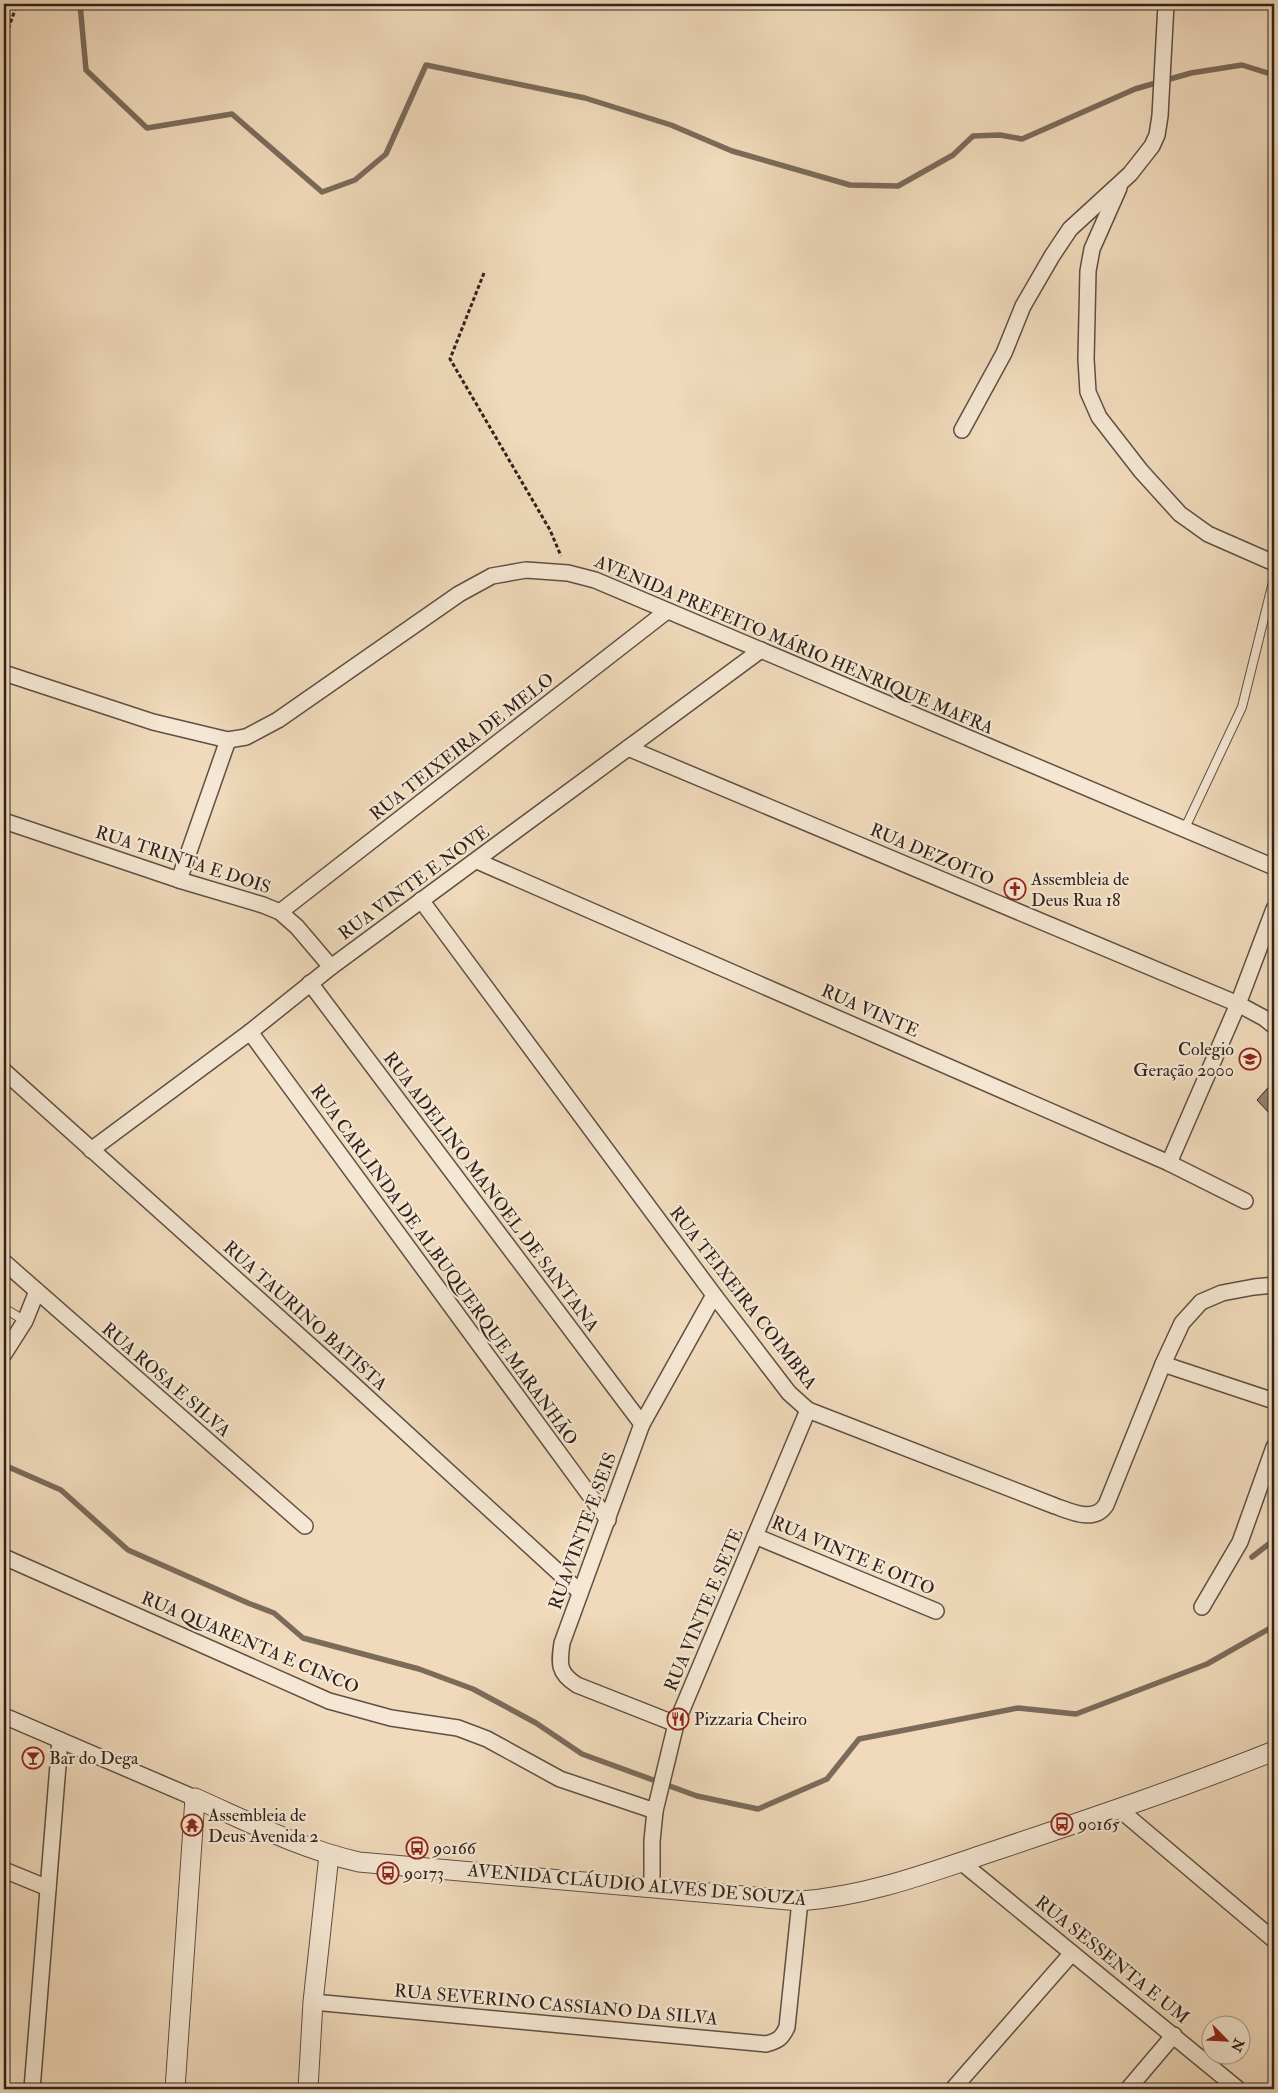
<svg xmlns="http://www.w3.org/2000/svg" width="1278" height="2093" viewBox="0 0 1278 2093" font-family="'IM FELL Double Pica',serif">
<rect width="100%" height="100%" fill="#f0dabb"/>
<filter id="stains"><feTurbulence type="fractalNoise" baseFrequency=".004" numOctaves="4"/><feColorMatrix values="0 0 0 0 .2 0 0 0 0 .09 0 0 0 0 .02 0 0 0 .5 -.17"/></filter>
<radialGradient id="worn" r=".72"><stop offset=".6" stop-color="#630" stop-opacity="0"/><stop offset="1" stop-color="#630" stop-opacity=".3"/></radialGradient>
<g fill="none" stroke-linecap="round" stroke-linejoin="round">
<g stroke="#7b6b5b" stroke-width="5.5">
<path d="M80 4 86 70 147 128 232 114 322 192 355 180 386 154 426 65 585 98 671 125 732 151 850 185 898 186 953 155 973 136 1000 135 1022 139 1135 89 1191 73 1242 65 1274 75"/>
<path d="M4 1465 61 1490 128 1550 248 1603 274 1613 303 1638 419 1669 473 1689 536 1723 582 1754 697 1796 758 1809 827 1779 859 1739 1018 1708 1076 1714 1207 1664 1274 1626"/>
<path d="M1252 1557 1274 1540"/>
</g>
</g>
<path fill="#93826f" stroke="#2f221c" d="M1274 1081V1109L1270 1114 1257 1100Z"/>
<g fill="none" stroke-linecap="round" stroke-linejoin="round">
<g stroke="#5f5044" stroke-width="10">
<g id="service">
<path d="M1185 828 1242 707 1274 578"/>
<path d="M4 1308 25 1321"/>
</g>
</g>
<g stroke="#5f5044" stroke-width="18">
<g id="minor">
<path d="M1119 188 1092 249 1088 271 1086 359 1088 392 1099 417 1141 471 1180 514 1208 534 1274 563"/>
<path d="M962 430 1004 353 1023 306 1052 256 1070 229 1130 174 1152 146 1157 135 1160 116 1166 4"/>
<path d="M4 673 153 722 228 740 246 737 278 720 459 594 492 576 526 570 568 573 595 580 1274 867"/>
<path d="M628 748 1238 1004 1264 1018 1274 1026"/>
<path d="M4 821 179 880 263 905 280 912 297 927 331 967"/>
<path d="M477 861 1169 1163 1245 1201"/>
<path d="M179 880 228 740"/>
<path d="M421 900 714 1295 789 1393 808 1410 1055 1506C1072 1512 1094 1523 1106 1505L1163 1364 1182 1323 1201 1302 1222 1293 1254 1287 1274 1285"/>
<path d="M280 912 667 611"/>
<path d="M310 983 642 1424"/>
<path d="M250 1032 608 1520"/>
<path d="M4 1071 343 1375 580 1592"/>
<path d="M91 1150 250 1032 331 967 761 650"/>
<path d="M1169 1163 1238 1004 1274 909"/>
<path d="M4 1262 305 1526"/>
<path d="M4 1354 25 1321 37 1291"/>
<path d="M1163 1364 1274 1401"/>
<path d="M755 1536 936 1611"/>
<path d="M4 1557 329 1701 391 1718 458 1728 487 1739 560 1779 655 1811"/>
<path d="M1202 1607 1240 1542 1274 1447"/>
<path d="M4 1716 195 1798"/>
<path d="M676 1724 577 1685C558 1673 559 1664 562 1643L642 1424 714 1295"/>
<path d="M1119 1809 1274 1940"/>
<path d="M961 1862 1238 2089"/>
<path d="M4 1870 48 1888"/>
<path d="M652 1889V1841L655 1811 676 1724 808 1410"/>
<path d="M313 2002 766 2044C778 2041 782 2038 787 2027L800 1901"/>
<path d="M32 2089 60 1740"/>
<path d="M953 2089 1072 1953"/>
<path d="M1128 2089 1174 2035"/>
</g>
</g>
<g stroke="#5f5044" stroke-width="21">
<g id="tertiary">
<path d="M175 2089 195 1798C249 1822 301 1849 359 1862L800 1901C870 1896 933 1871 1000 1849 1092 1818 1184 1787 1274 1751"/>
<path d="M308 2089 313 2002 329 1855"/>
</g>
</g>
<g stroke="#2f221c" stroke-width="3" stroke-dasharray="4 2.5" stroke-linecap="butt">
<path d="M4 41 17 4"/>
<path d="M484 273 450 359 550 530 561 556"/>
</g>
<use href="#service" stroke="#f5e7d3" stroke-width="8"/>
<use href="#minor" stroke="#f5e7d3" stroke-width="15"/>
<use href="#tertiary" stroke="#f5e7d3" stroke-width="19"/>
</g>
<defs>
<g id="church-ring" transform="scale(1.125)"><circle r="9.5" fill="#f5e7d3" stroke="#8f2418" stroke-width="1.5"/><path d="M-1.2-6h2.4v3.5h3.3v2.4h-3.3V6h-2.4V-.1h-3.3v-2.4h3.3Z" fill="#8f2418"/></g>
<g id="school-ring" transform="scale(1.125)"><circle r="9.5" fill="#f5e7d3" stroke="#8f2418" stroke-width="1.5"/><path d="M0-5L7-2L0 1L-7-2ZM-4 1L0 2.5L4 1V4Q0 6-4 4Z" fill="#8f2418"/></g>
<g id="restaurant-ring" transform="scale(1.125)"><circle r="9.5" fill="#f5e7d3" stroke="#8f2418" stroke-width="1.5"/><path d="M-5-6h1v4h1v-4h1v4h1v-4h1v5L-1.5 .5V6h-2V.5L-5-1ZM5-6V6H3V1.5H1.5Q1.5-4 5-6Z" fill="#8f2418"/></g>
<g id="bar-ring" transform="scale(1.125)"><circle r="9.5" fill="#f5e7d3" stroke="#8f2418" stroke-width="1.5"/><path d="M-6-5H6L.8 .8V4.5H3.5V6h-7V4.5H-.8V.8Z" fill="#8f2418"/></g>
<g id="bus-ring" transform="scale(1.125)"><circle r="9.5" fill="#f5e7d3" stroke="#8f2418" stroke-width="1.5"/><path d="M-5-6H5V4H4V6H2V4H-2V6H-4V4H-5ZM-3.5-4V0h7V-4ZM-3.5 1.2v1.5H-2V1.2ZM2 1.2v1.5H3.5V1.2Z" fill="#8f2418"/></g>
<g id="temple-ring" transform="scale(1.125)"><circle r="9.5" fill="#f5e7d3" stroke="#8f2418" stroke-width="1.5"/><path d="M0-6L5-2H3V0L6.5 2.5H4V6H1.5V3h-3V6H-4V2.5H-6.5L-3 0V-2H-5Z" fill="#8f2418"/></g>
</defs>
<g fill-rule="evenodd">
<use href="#church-ring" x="1015" y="889"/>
<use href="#school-ring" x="1250" y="1059"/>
<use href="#restaurant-ring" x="678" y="1719"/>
<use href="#bar-ring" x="33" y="1758"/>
<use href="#bus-ring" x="1062" y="1824"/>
<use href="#temple-ring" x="192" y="1825"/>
<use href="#bus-ring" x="417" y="1848"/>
<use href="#bus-ring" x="388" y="1873"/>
</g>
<g text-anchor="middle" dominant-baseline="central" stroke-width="4.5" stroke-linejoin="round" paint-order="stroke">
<g font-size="18" fill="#2f221c" stroke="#f5e7d3">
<text transform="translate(794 645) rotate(23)">AVENIDA PREFEITO MÁRIO HENRIQUE MAFRA</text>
<text transform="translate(462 747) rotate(-38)">RUA TEIXEIRA DE MELO</text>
<text transform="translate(932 855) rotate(23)">RUA DEZOITO</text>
<text transform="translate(183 860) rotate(18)">RUA TRINTA E DOIS</text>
<text transform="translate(414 883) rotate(-36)">RUA VINTE E NOVE</text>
<text transform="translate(870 1011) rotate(24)">RUA VINTE</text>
<text transform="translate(491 1192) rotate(53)">RUA ADELINO MANOEL DE SANTANA</text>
<text transform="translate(444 1265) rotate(54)">RUA CARLINDA DE ALBUQUERQUE MARANHÃO</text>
<text transform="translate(743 1298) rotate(52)">RUA TEIXEIRA COIMBRA</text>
<text transform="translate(305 1316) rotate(42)">RUA TAURINO BATISTA</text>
<text transform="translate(166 1380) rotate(41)">RUA ROSA E SILVA</text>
<text transform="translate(583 1531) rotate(-70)">RUA VINTE E SEIS</text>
<text transform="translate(853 1556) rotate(23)">RUA VINTE E OITO</text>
<text transform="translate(704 1610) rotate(-67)">RUA VINTE E SETE</text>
<text transform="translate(250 1643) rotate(23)">RUA QUARENTA E CINCO</text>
<text transform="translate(637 1885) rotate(5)">AVENIDA CLÁUDIO ALVES DE SOUZA</text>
<text transform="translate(1112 1960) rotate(39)">RUA SESSENTA E UM</text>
<text transform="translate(556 2005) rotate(5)">RUA SEVERINO CASSIANO DA SILVA</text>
</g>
<g font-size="18" fill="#2f221c" stroke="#f5e7d3" text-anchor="start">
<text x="1031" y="879">Assembleia de<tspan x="1031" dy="21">Deus Rua 18</tspan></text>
<text x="1234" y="1049" text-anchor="end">Colegio<tspan x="1234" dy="21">Geração 2000</tspan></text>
<text x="694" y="1719">Pizzaria Cheiro</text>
<text x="49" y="1758">Bar do Dega</text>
<text x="208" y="1815">Assembleia de<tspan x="208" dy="21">Deus Avenida 2</tspan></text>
<text x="1078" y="1824">90165</text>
<text x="433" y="1848">90166</text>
<text x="404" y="1873">90173</text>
</g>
</g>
<rect width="1278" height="2093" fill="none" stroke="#f0dabb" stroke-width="20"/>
<rect x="5" y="5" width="1268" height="2083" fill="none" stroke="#2f221c" stroke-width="2.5"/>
<rect x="10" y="10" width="1258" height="2073" fill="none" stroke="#2f221c"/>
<g transform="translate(1226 2040) rotate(114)"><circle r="24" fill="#f5e7d3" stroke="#a6988a"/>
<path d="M0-4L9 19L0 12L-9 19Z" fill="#8f2418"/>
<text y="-8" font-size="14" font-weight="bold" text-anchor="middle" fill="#2f221c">N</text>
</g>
<rect width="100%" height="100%" filter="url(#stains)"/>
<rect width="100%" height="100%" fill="url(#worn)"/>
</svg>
